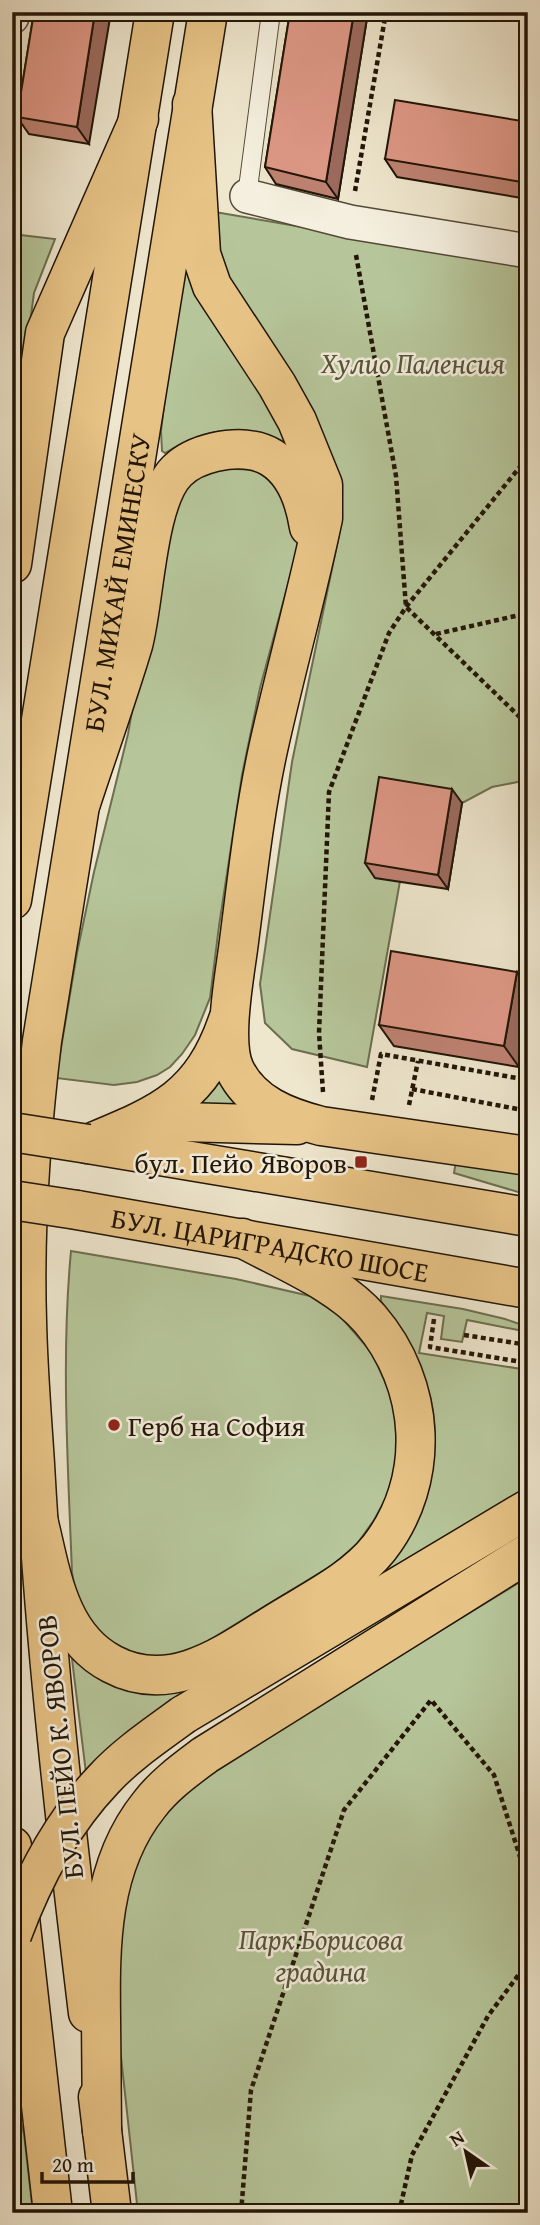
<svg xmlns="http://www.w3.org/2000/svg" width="540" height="2225" viewBox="0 0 540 2225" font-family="'Gentium Book Plus',serif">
<rect width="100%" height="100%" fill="#eee6cd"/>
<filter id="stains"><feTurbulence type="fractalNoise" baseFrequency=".00286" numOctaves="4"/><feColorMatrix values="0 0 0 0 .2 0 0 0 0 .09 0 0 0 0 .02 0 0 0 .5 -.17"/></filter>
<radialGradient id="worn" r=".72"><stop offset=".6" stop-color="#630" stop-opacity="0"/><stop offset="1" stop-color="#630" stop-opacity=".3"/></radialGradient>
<g fill="#b6c69a" stroke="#6c6e50" stroke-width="2">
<path d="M215 212 528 266V780L492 787 462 803 400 881 367 1067 292 1049 265 1023 260 984 292 762 339 535 342 508 217 263Z"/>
<path d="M12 234 55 239 34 293 14 441 12 440Z"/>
<path d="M184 272H187L261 388 286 442 285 444C229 430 218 422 165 453L162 451 161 431 180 277Z"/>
<path d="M215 468 258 470 279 485 300 540 260 688 242 775 219 926 210 998 195 1035 182 1054 170 1067 157 1075 137 1082 114 1085 56 1078 77 953 94 872 128 734 165 522 178 490Z"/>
<path d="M219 1077 241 1104 190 1107Z"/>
<path d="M456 1161 528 1173V1195L454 1173Z"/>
<path d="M71 1251 236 1279 310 1296 340 1316 373 1354 392 1398 398 1434 396 1465 386 1498 374 1520 357 1544 334 1564 190 1652 151 1658 129 1653 94 1630 76 1594 72 1573C68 1466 61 1357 71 1251Z"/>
<path d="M381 1296 463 1309 505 1319 528 1327V1332L467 1320 462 1342 441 1339 444 1316 427 1313 419 1353 528 1370V1488L149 1718 86 1773 72 1659 152 1692 421 1512C451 1425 431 1373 381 1301Z"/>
<path d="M528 1577V2213H138L116 2011 119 1905 147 1837 179 1797 206 1774Z"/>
<path d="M12 2090 24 2134 33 2213H12Z"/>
</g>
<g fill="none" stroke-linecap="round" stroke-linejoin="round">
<g stroke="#554938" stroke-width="20">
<path id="service" d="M247 196 271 12"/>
</g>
<g stroke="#554938" stroke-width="36">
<g id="minor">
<path d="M12 17 13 12"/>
<path d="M247 196 350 222 528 251"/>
</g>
</g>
<g stroke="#221507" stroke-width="41">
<g id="primary">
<path d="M12 900 155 12"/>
<path d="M12 1846 53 2213"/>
<path id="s1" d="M88 2013C66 1830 45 1648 35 1464 32 1417 28 1369 27 1321 24 1228 31 1133 42 1041L208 12"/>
<path d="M98 2097 112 2213"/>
</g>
</g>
<g stroke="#221507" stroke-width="41">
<g id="trunk">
<path d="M192 104 201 254 212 286 277 385 297 421 323 485V518C307 594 286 669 269 745 254 812 247 881 238 949 234 979 222 1043 235 1070 252 1104 286 1117 321 1126L528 1156"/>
<path d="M12 564 45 333 139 119"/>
<path d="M81 803C98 751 117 698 133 645 145 601 146 502 177 471 187 461 202 455 215 452 234 448 256 448 272 458 296 473 305 502 309 527"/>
<path d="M144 1121 297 1125"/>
<path d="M88 1144 528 1217"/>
<path d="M88 1144C160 1114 201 1099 228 1020"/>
<path id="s2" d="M77 1210 528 1289"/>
<path d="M38 1519C51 1571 58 1636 112 1664 170 1695 224 1655 272 1625 308 1602 352 1582 379 1548 432 1480 426 1384 370 1319 339 1283 284 1261 242 1238"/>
<path d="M183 1715 528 1509"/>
<path d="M102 2131C102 2094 101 2056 101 2019 100 1945 100 1866 149 1805 164 1785 185 1770 205 1755L528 1553"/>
</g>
</g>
<g stroke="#221507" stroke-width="4.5" stroke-dasharray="5 3.5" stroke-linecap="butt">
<path d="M355 191 386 12"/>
<path d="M356 255 396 476 406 607 528 725"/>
<path d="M436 634 524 614 528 609"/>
<path d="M412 1089 528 1111"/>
<path d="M323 1092 319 1033 329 792 389 633 406 607 528 457"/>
<path d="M372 1100 381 1054 528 1080"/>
<path d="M409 1105 418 1061"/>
<path d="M434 1319 430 1347 528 1363"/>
<path d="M464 1335 528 1345"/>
<path d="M241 2213 251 2090 344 1810 431 1700 494 1775 528 1882"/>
<path d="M399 2213 412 2155 488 2016 528 1962"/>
</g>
<use href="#service" stroke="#f4efde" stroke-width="18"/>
<use href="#minor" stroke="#f4efde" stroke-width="33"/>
<use href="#primary" stroke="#e7c386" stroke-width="38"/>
<use href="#trunk" stroke="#e7c386" stroke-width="38"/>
<g stroke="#221507" stroke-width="41" stroke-linecap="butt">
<g id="trunk-bridge">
<path d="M12 1132 88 1144"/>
<path d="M12 1200 77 1210"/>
<path d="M12 1935C33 1878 62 1823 104 1779 127 1754 156 1735 183 1715"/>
</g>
</g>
<use href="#trunk-bridge" stroke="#e7c386" stroke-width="38"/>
</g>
<g fill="#be8272" stroke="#221507" stroke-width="2">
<path d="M34 12 89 144 29 134 17 117Z"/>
<path d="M290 12H368L338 199 276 184 265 167Z"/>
<path d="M528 122V199L397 177 385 159Z"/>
<path d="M462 803 448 889 375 878 365 863Z"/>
<path d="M517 972 519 1067 394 1046 379 1025Z"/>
</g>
<g fill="#9b6a5d" stroke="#221507" stroke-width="2">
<path d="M95 12H111L89 144 77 127Z"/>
<path d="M354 12H368L338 199 326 182Z"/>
<path d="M452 789 462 803 448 889 438 875Z"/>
<path d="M517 972 528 987V1017L519 1067 504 1046Z"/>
</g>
<g fill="#dd9785" stroke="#221507" stroke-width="2">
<path d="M34 12H95L77 127 17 117Z"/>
<path d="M290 12H354L326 182 265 167Z"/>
<path d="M395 100 528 122V183L385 159Z"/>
<path d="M379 777 452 789 438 875 365 863Z"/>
<path d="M391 951 517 972 504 1046 379 1025Z"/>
</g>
<g fill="#8f2418" stroke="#f4efde" stroke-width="2.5">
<rect x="354" y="1155" width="14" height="14" rx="3.5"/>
<circle cx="114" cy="1425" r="7"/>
</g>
<g text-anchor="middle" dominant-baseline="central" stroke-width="5" stroke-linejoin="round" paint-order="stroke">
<g font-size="28" font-style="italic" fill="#56533a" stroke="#f4efde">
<text x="413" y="362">Хулио Паленсия</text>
<text x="321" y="1938">Парк Борисова<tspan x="321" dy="32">градина</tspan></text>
</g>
<g font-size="28" fill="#221507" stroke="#f4efde">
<text stroke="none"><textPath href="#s1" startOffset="1440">БУЛ. МИХАЙ ЕМИНЕСКУ</textPath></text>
<text stroke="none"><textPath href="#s2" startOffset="196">БУЛ. ЦАРИГРАДСКО ШОСЕ</textPath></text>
<text transform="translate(59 1747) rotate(-96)">БУЛ. ПЕЙО К. ЯВОРОВ</text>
</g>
<g font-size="28" fill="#221507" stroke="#f4efde" text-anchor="end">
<text x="347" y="1162">бул. Пейо Яворов</text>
<text x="128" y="1425" text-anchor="start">Герб на София</text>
</g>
</g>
<rect width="540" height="2225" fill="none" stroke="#eee6cd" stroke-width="42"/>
<rect x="14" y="14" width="512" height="2197" fill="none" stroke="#221507" stroke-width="3.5"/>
<rect x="21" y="21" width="498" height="2183" fill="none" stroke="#221507" stroke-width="2"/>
<g transform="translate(466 2152) rotate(326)" stroke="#f4efde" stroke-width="5" paint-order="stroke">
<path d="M0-5L12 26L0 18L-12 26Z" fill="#221507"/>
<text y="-10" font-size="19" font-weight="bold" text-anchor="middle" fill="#221507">N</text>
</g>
<path d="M42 2172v10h91v-10" fill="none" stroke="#221507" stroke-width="3.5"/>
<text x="52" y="2172" font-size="21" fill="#221507" stroke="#f4efde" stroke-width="5" paint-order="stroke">20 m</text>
<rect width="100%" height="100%" filter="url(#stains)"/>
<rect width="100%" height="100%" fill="url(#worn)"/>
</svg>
